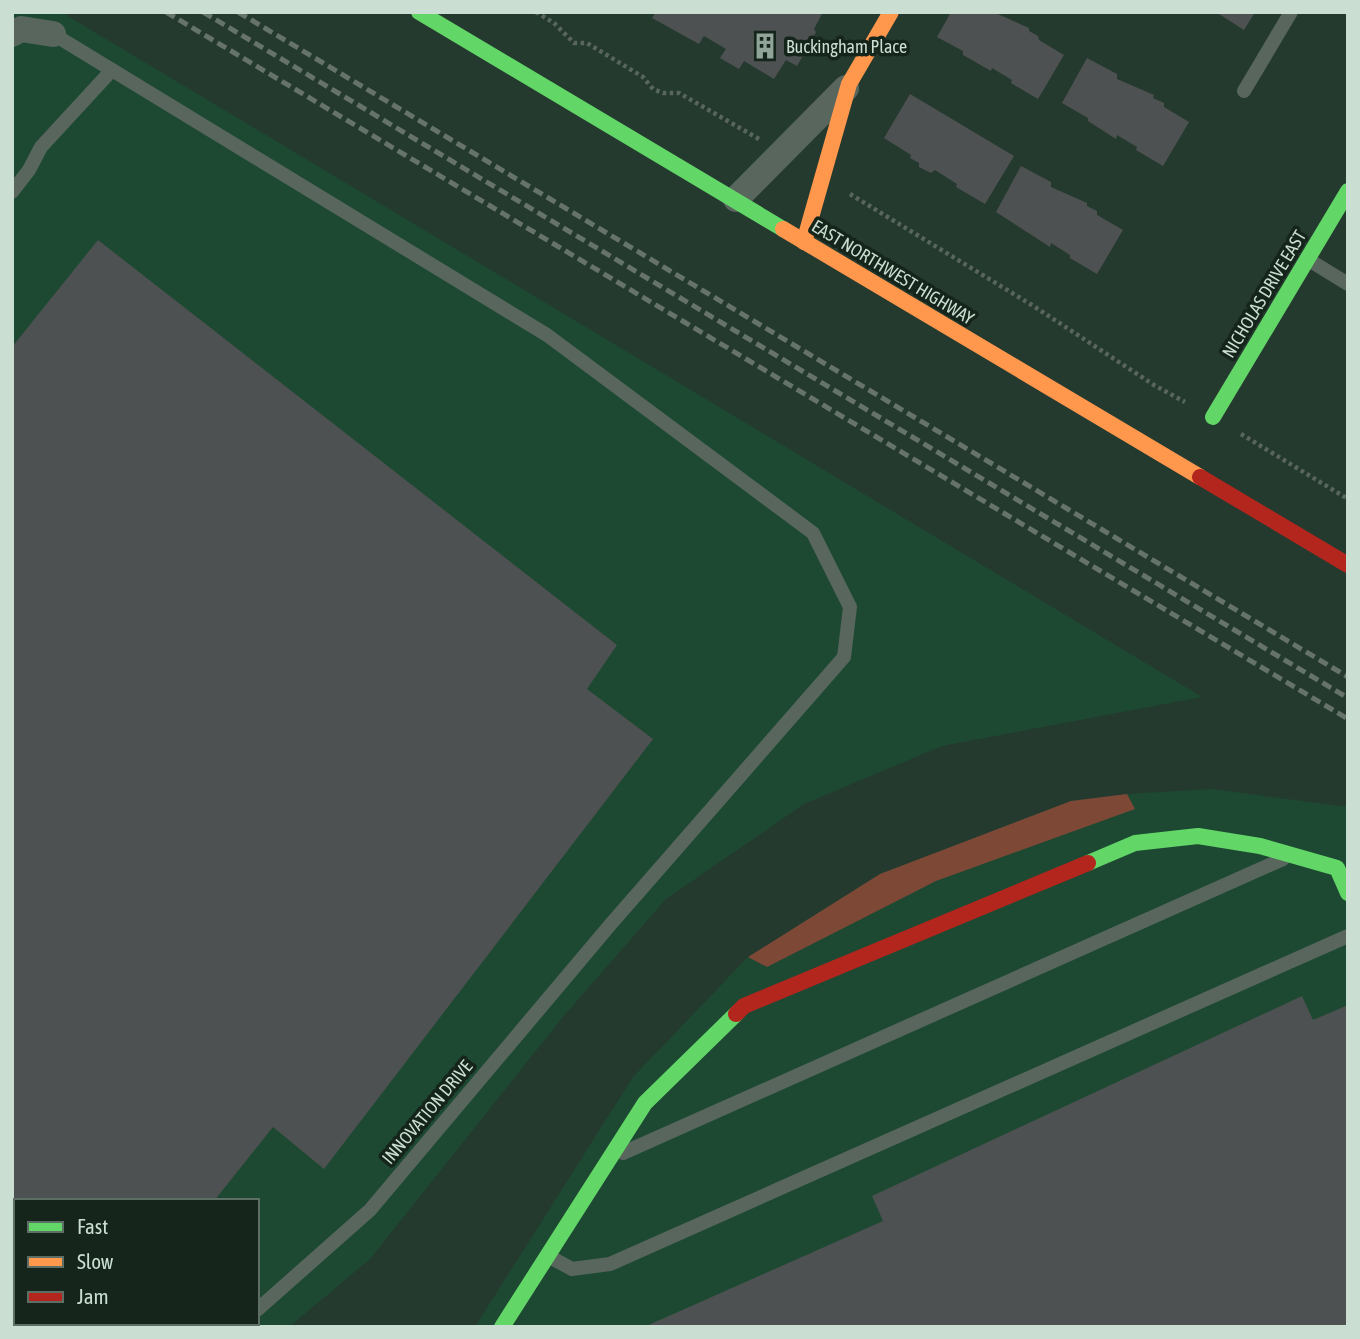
<svg xmlns="http://www.w3.org/2000/svg" width="1360" height="1339" viewBox="0 0 1360 1339" font-family="'Asap Condensed',sans-serif">
<rect width="100%" height="100%" fill="#253a2f"/>
<g fill="#1d4932" fill-rule="evenodd">
<path d="M12 12H61L1202 697 942 746 804 804 666 899 562 1018 370 1259 289 1327H12ZM16 1201H257V1323H16Z"/>
<path d="M1212 789 1348 807V1327H475L633 1077 748 957 880 874 1071 801 1127 794Z"/>
</g>
<path fill="#7e4836" d="M1127 794 1135 809 936 881 767 967 748 957 880 874 1071 801Z"/>
<g fill="#4e5151">
<path d="M656 12H823L814 29 816 32 797 66 786 60 774 79 744 61 739 69 720 58 726 49 704 36 699 44 652 18Z"/>
<path d="M951 12H993L1029 28V31L1038 36 1039 40 1064 55 1038 99 1011 83 1012 80 992 68 991 71 963 55V51L937 37Z"/>
<path d="M1216 12H1255L1244 30Z"/>
<path d="M1087 58 1117 74V79L1154 95 1153 98 1164 103V107L1189 122 1163 166 1136 150 1137 147 1117 135 1116 139 1088 121V118L1062 103Z"/>
<path d="M910 94 1014 156 985 204 956 187 957 184 935 170 931 173 919 167V163L910 158 911 155 884 138Z"/>
<path d="M1021 166 1051 182V187L1087 203V206L1097 211V215L1123 230 1097 274 1070 258V255L1051 243 1050 247 996 212Z"/>
<path d="M98 240 617 645 587 689 653 739 324 1169 273 1127 214 1201H16V1323H116L114 1327H12V347Z"/>
<path d="M1302 996 1313 1020 1348 1005V1327H644L883 1221 872 1196Z"/>
</g>
<g fill="none" stroke-linecap="round" stroke-linejoin="round">
<g stroke="#58665e" stroke-width="4.5" stroke-dasharray="3.5 3.5" stroke-linecap="butt">
<path d="M536 12 554 23 574 43H587L643 77 653 89 663 93H679L759 139"/>
<path d="M850 194 1035 307 1154 385 1185 402"/>
<path d="M1241 434 1348 499"/>
</g>
<g stroke="#58665e" stroke-width="14">
<path d="M53 34 547 335 813 533 850 607 844 657 610 925 370 1210 257 1310"/>
<path d="M1244 91 1291 12"/>
<path d="M12 192 29 170 41 147 112 70"/>
<path d="M1309 260 1348 284"/>
<path d="M623 1153 1283 859"/>
<path d="M548 1256 572 1269 610 1264 1348 936"/>
<path d="M238 1327 242 1323"/>
</g>
<g stroke="#58665e" stroke-width="26">
<path d="M12 34 21 29 53 34"/>
<path d="M736 199 846 88"/>
</g>
<g stroke="#63d668" stroke-width="16">
<path d="M419 12 783 229"/>
<path d="M1213 417 1348 191"/>
<path d="M1088 863 1135 843 1198 836 1260 846 1337 868 1348 893"/>
<path d="M502 1327 645 1103 736 1014"/>
</g>
<g stroke="#ff974d" stroke-width="16">
<path d="M783 229 1200 477"/>
<path d="M804 242 849 84 891 12"/>
</g>
<g stroke="#b3261e" stroke-width="16">
<path d="M1200 477 1348 565"/>
<path d="M736 1014 744 1006 1088 863"/>
</g>
<g stroke="#66736b" stroke-width="5" stroke-dasharray="10 5" stroke-linecap="butt">
<path d="M166 12 1348 719"/>
<path d="M203 12 1348 698"/>
<path d="M238 12 1348 677"/>
<path d="M129 1327 131 1323"/>
</g>
</g>
<defs>
<g id="building-bare" transform="scale(2.1)"><path d="M-4-6H4V6H1V3H-1V6H-4ZM-2.5-4.3h1.7v1.8h-1.7ZM.8-4.3h1.7v1.8H.8ZM-2.5-1h1.7V.8h-1.7ZM.8-1h1.7V.8H.8Z" fill="#90a598" stroke="#15251b" stroke-width="2.5" paint-order="stroke"/></g>
</defs>
<g fill-rule="evenodd">
<use href="#building-bare" x="765" y="46"/>
</g>
<g text-anchor="middle" dominant-baseline="central" stroke-width="7" stroke-linejoin="round" paint-order="stroke">
<g font-size="18" fill="#cadfd1" stroke="#15251b" text-anchor="start">
<text x="786" y="46">Buckingham Place</text>
</g>
<g font-size="18" fill="#cadfd1" stroke="#15251b">
<text transform="translate(893 272) rotate(31)">EAST NORTHWEST HIGHWAY</text>
<text transform="translate(1264 294) rotate(-59)">NICHOLAS DRIVE EAST</text>
<text transform="translate(427 1112) rotate(-50)">INNOVATION DRIVE</text>
</g>
</g>
<rect width="1360" height="1339" fill="none" stroke="#cadfd1" stroke-width="28"/>
<rect x="14" y="1199" width="245" height="126" fill="#15251b" stroke="#5d6f64" stroke-width="2"/>
<rect x="28" y="1222" width="35" height="10" fill="#63d668" stroke="#5d6f64" stroke-width="2"/>
<text x="77" y="1234" font-size="21" fill="#cadfd1">Fast</text>
<rect x="28" y="1257" width="35" height="10" fill="#ff974d" stroke="#5d6f64" stroke-width="2"/>
<text x="77" y="1269" font-size="21" fill="#cadfd1">Slow</text>
<rect x="28" y="1292" width="35" height="10" fill="#b3261e" stroke="#5d6f64" stroke-width="2"/>
<text x="77" y="1304" font-size="21" fill="#cadfd1">Jam</text>
</svg>
